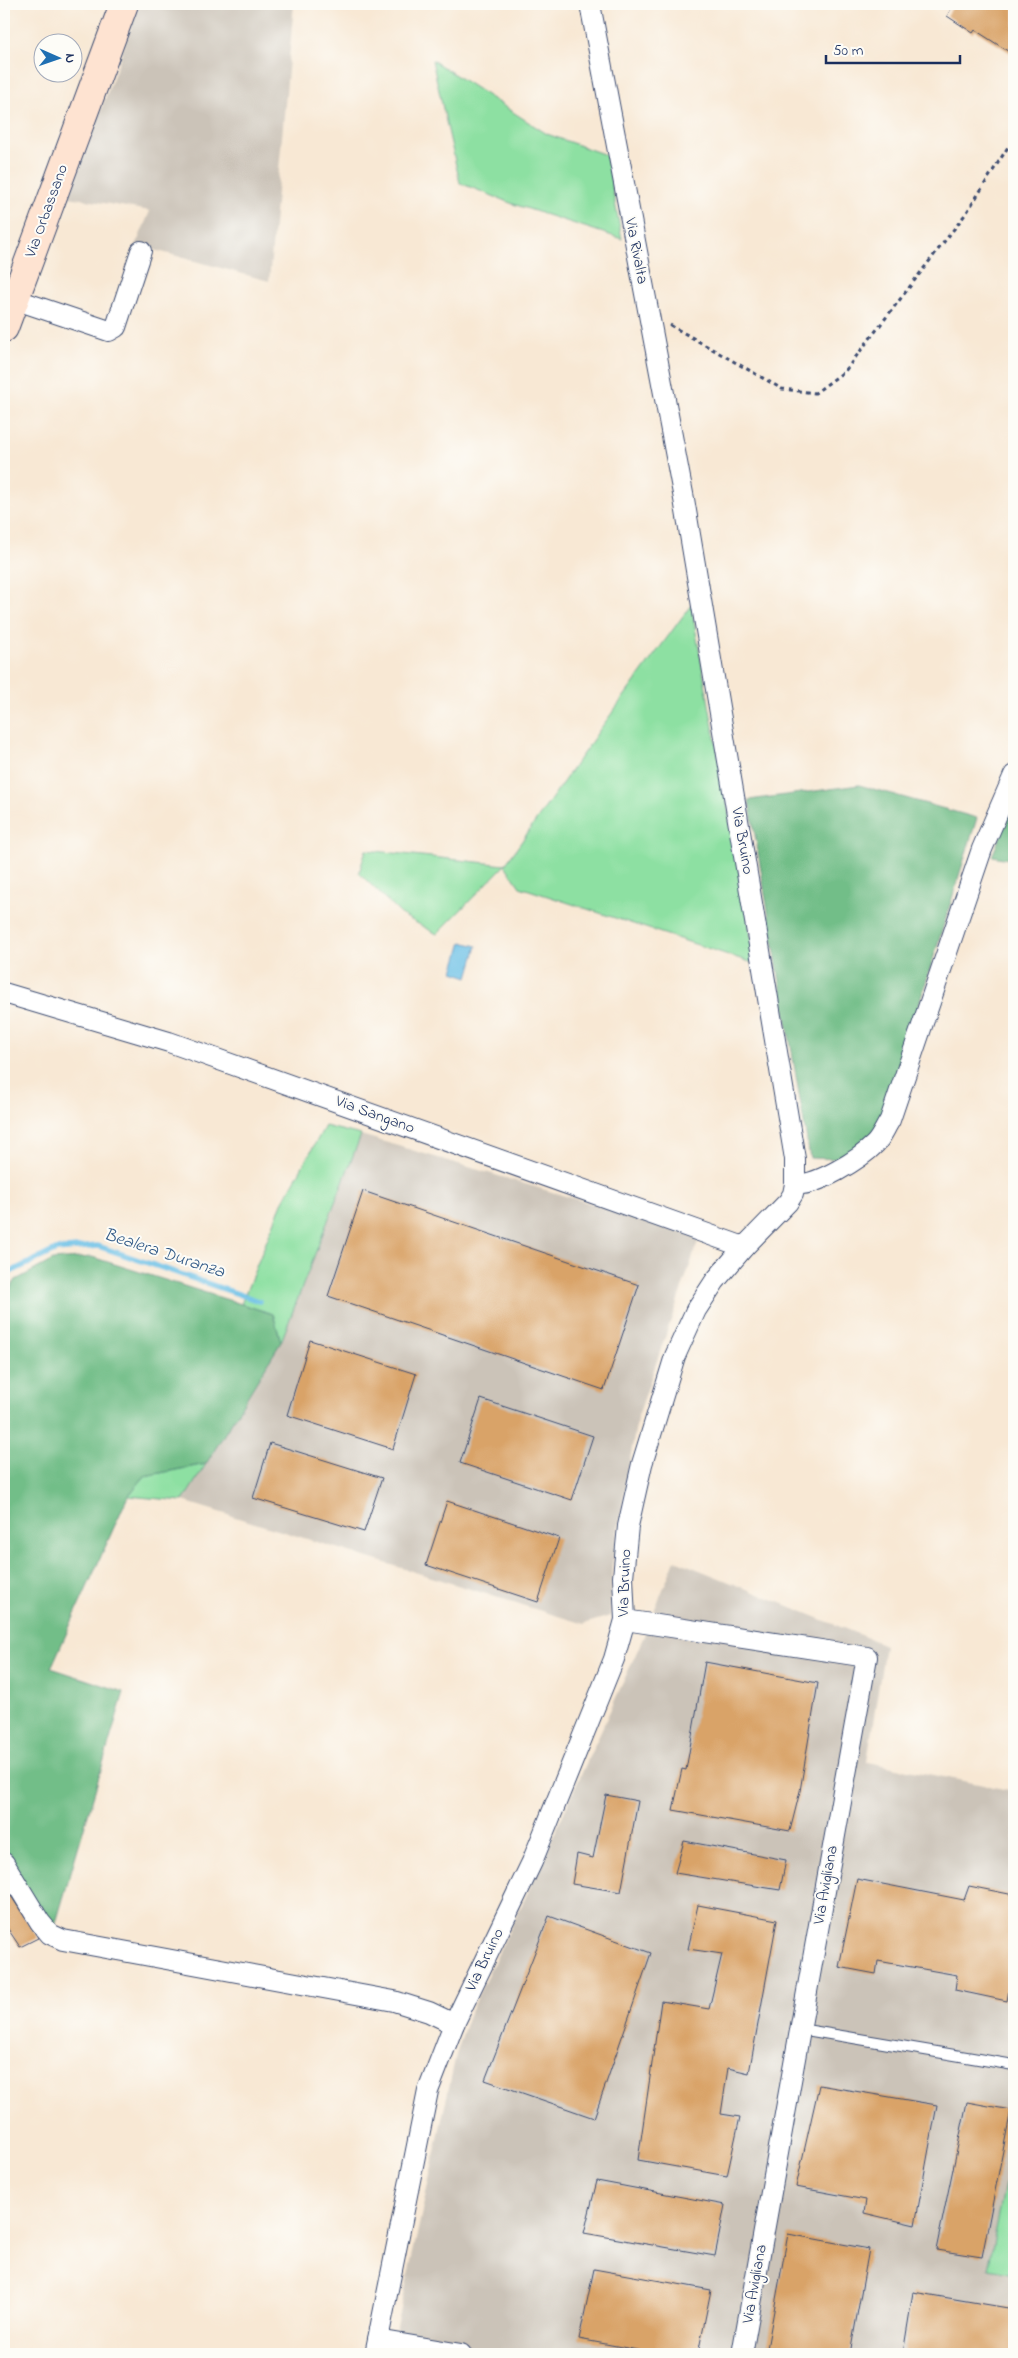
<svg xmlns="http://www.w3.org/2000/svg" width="1018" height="2358" viewBox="0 0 1018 2358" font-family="'Indie Flower',sans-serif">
<rect width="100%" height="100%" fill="#fdfcf7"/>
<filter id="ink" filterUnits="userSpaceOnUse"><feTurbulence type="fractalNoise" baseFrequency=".02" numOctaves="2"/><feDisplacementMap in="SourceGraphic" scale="10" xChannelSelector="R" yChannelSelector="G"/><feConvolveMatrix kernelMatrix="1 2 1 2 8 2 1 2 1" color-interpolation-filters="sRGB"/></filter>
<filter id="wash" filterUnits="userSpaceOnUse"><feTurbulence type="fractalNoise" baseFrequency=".0096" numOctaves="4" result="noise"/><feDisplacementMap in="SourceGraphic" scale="20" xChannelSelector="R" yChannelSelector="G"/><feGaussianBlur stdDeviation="1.12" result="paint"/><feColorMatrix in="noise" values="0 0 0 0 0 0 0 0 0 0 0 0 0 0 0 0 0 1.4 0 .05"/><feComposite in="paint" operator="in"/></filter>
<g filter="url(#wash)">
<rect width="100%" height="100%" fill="#f8e8d4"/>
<g fill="#cbc3b8">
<path d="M140 4H294L269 281 136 245 150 211 69 197Z"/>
<path d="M361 1135 700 1236 637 1419 612 1565 610 1616 584 1624 183 1501 281 1342Z"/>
<path d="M675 1560 885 1645 867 1762 1014 1791V2139L988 2268 1014 2274V2354H391L456 2055 469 2014 528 1892 643 1638Z"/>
</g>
<g fill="#8de0a2" stroke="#548880">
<path d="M432 60 547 134 606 155 622 239 513 204 460 183Z"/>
<path d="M691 605 756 964 520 887 505 865 437 934 402 915 359 873 366 850 505 865 601 728Z"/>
<path d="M325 1126 361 1135 281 1342 273 1314 241 1304 282 1203Z"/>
<path d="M206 1464 183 1501 128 1496 145 1476Z"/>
<path d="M1014 2139V2274L988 2269Z"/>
</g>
<g fill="#72be88" stroke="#467673">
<path d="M859 785 977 818 884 1117 870 1139 841 1159 810 1158 749 800Z"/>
<path d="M1014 804V860L992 856Z"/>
<path d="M92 1257 273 1314 281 1342 206 1464 145 1476 128 1496 51 1668 124 1692 55 1926 45 1920 4 1851V1304L14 1281 53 1260Z"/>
</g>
<path fill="#69bfe6" stroke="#4277a2" d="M462 942 477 946 468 977 453 972Z"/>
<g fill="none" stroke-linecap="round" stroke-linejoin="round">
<path stroke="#69bfe6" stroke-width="5.5" d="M4 1275 56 1250 98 1246 259 1301"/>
</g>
<g id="blocks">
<g fill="#d9a368">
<path d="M954 4H1014V55L975 30 973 33 947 16Z"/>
<path d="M363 1191 639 1285 604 1390 328 1296Z"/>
<path d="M310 1340 416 1374 393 1449 287 1415Z"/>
<path d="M481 1399 593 1436 572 1500 460 1463Z"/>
<path d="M270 1443 382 1478 364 1532 253 1498Z"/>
<path d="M447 1501 559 1538 538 1602 426 1565Z"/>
<path d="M705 1662 818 1683 800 1791 790 1831 673 1810 682 1769 686 1770Z"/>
<path d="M606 1795 638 1801 621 1892 572 1884 577 1854 593 1858Z"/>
<path d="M684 1841 786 1860 780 1890 675 1873Z"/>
<path d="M857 1879 964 1900 969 1886 1014 1895V1962L1007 2001 955 1990 957 1975 878 1961 876 1974 839 1967Z"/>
<path d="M4 1885 38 1938 20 1947 4 1923Z"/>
<path d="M698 1905 777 1920 749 2073 728 2068 721 2114 740 2117 727 2176 638 2160 661 2001 709 2009 722 1954 688 1949Z"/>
<path d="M549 1916 651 1953 594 2118 485 2080Z"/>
<path d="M819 2085 937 2105 915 2225 864 2213 866 2200 796 2187Z"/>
<path d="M967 2102 1011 2110 982 2257 936 2250Z"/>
<path d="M597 2181 725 2205 715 2256 584 2233Z"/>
<path d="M788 2234 869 2249 850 2354H766Z"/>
<path d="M594 2269 711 2290 698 2354H659L579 2339Z"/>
<path d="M913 2292 1014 2309V2354H903Z"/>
</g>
</g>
</g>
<g filter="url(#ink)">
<use href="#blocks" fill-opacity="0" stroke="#3c4b70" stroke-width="1"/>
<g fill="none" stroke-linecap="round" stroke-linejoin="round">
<g stroke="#3c4b70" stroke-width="12">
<path id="service" d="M800 2029 1014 2065"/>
</g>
<g stroke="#3c4b70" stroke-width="22">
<g id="minor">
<path d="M590 4 684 499 795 1159V1184"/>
<path d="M14 299 109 331 116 327 141 251"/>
<path d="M4 993 169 1042 744 1247"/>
<path d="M625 1620 867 1657 742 2354"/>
<path d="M4 1863 40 1922 50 1934 63 1940 394 2001 429 2012 454 2024"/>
<path d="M378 2340 461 2354"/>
<path d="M375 2354 428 2091 454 2024 532 1862 614 1659 625 1620 623 1577 628 1526 642 1464 675 1356 696 1310 715 1281 744 1247 788 1202 793 1194 795 1184C816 1187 860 1159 875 1144 881 1138 885 1128 890 1120L982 849 1014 775"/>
</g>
</g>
<g stroke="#3c4b70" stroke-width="30">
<path id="secondary" d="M4 328 124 4"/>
</g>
<path stroke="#3c4b70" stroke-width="3" stroke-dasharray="4 4" stroke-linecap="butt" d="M670 325 782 389 815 393 845 371 967 212 1008 147"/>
<use href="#service" stroke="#fff" stroke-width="10"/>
<use href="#minor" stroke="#fff" stroke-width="20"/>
<use href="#secondary" stroke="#fee3d1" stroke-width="28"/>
</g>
</g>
<g text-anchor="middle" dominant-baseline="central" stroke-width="4" stroke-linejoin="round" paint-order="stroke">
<g font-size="16" fill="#1b2f5e" stroke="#fdfcf7">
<text transform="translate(47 211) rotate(-70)">Via Orbassano</text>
<text transform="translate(636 251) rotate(79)">Via Rivalta</text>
<text transform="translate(742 841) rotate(80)">Via Bruino</text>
<text transform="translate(375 1115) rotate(20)">Via Sangano</text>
<text transform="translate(625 1583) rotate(-88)">Via Bruino</text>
<text transform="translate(826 1885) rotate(-80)">Via Avigliana</text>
<text transform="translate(485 1960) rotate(-64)">Via Bruino</text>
<text transform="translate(755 2284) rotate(-80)">Via Avigliana</text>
</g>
<g font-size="18" font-style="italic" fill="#325a87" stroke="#fdfcf7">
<text transform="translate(164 1254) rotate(18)">Bealera Duranza</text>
</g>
</g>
<rect width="1018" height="2358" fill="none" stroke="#fdfcf7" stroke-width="20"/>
<g transform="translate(58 58) rotate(92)"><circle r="24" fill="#fdfcf7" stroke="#a3aaba"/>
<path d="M0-4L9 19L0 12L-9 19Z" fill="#1f6fb2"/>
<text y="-8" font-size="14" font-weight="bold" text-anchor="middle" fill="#1b2f5e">N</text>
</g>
<path d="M826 55v8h134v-8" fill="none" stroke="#1b2f5e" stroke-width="2.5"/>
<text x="833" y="55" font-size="15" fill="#1b2f5e" stroke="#fdfcf7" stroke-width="4" paint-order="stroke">50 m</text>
</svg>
